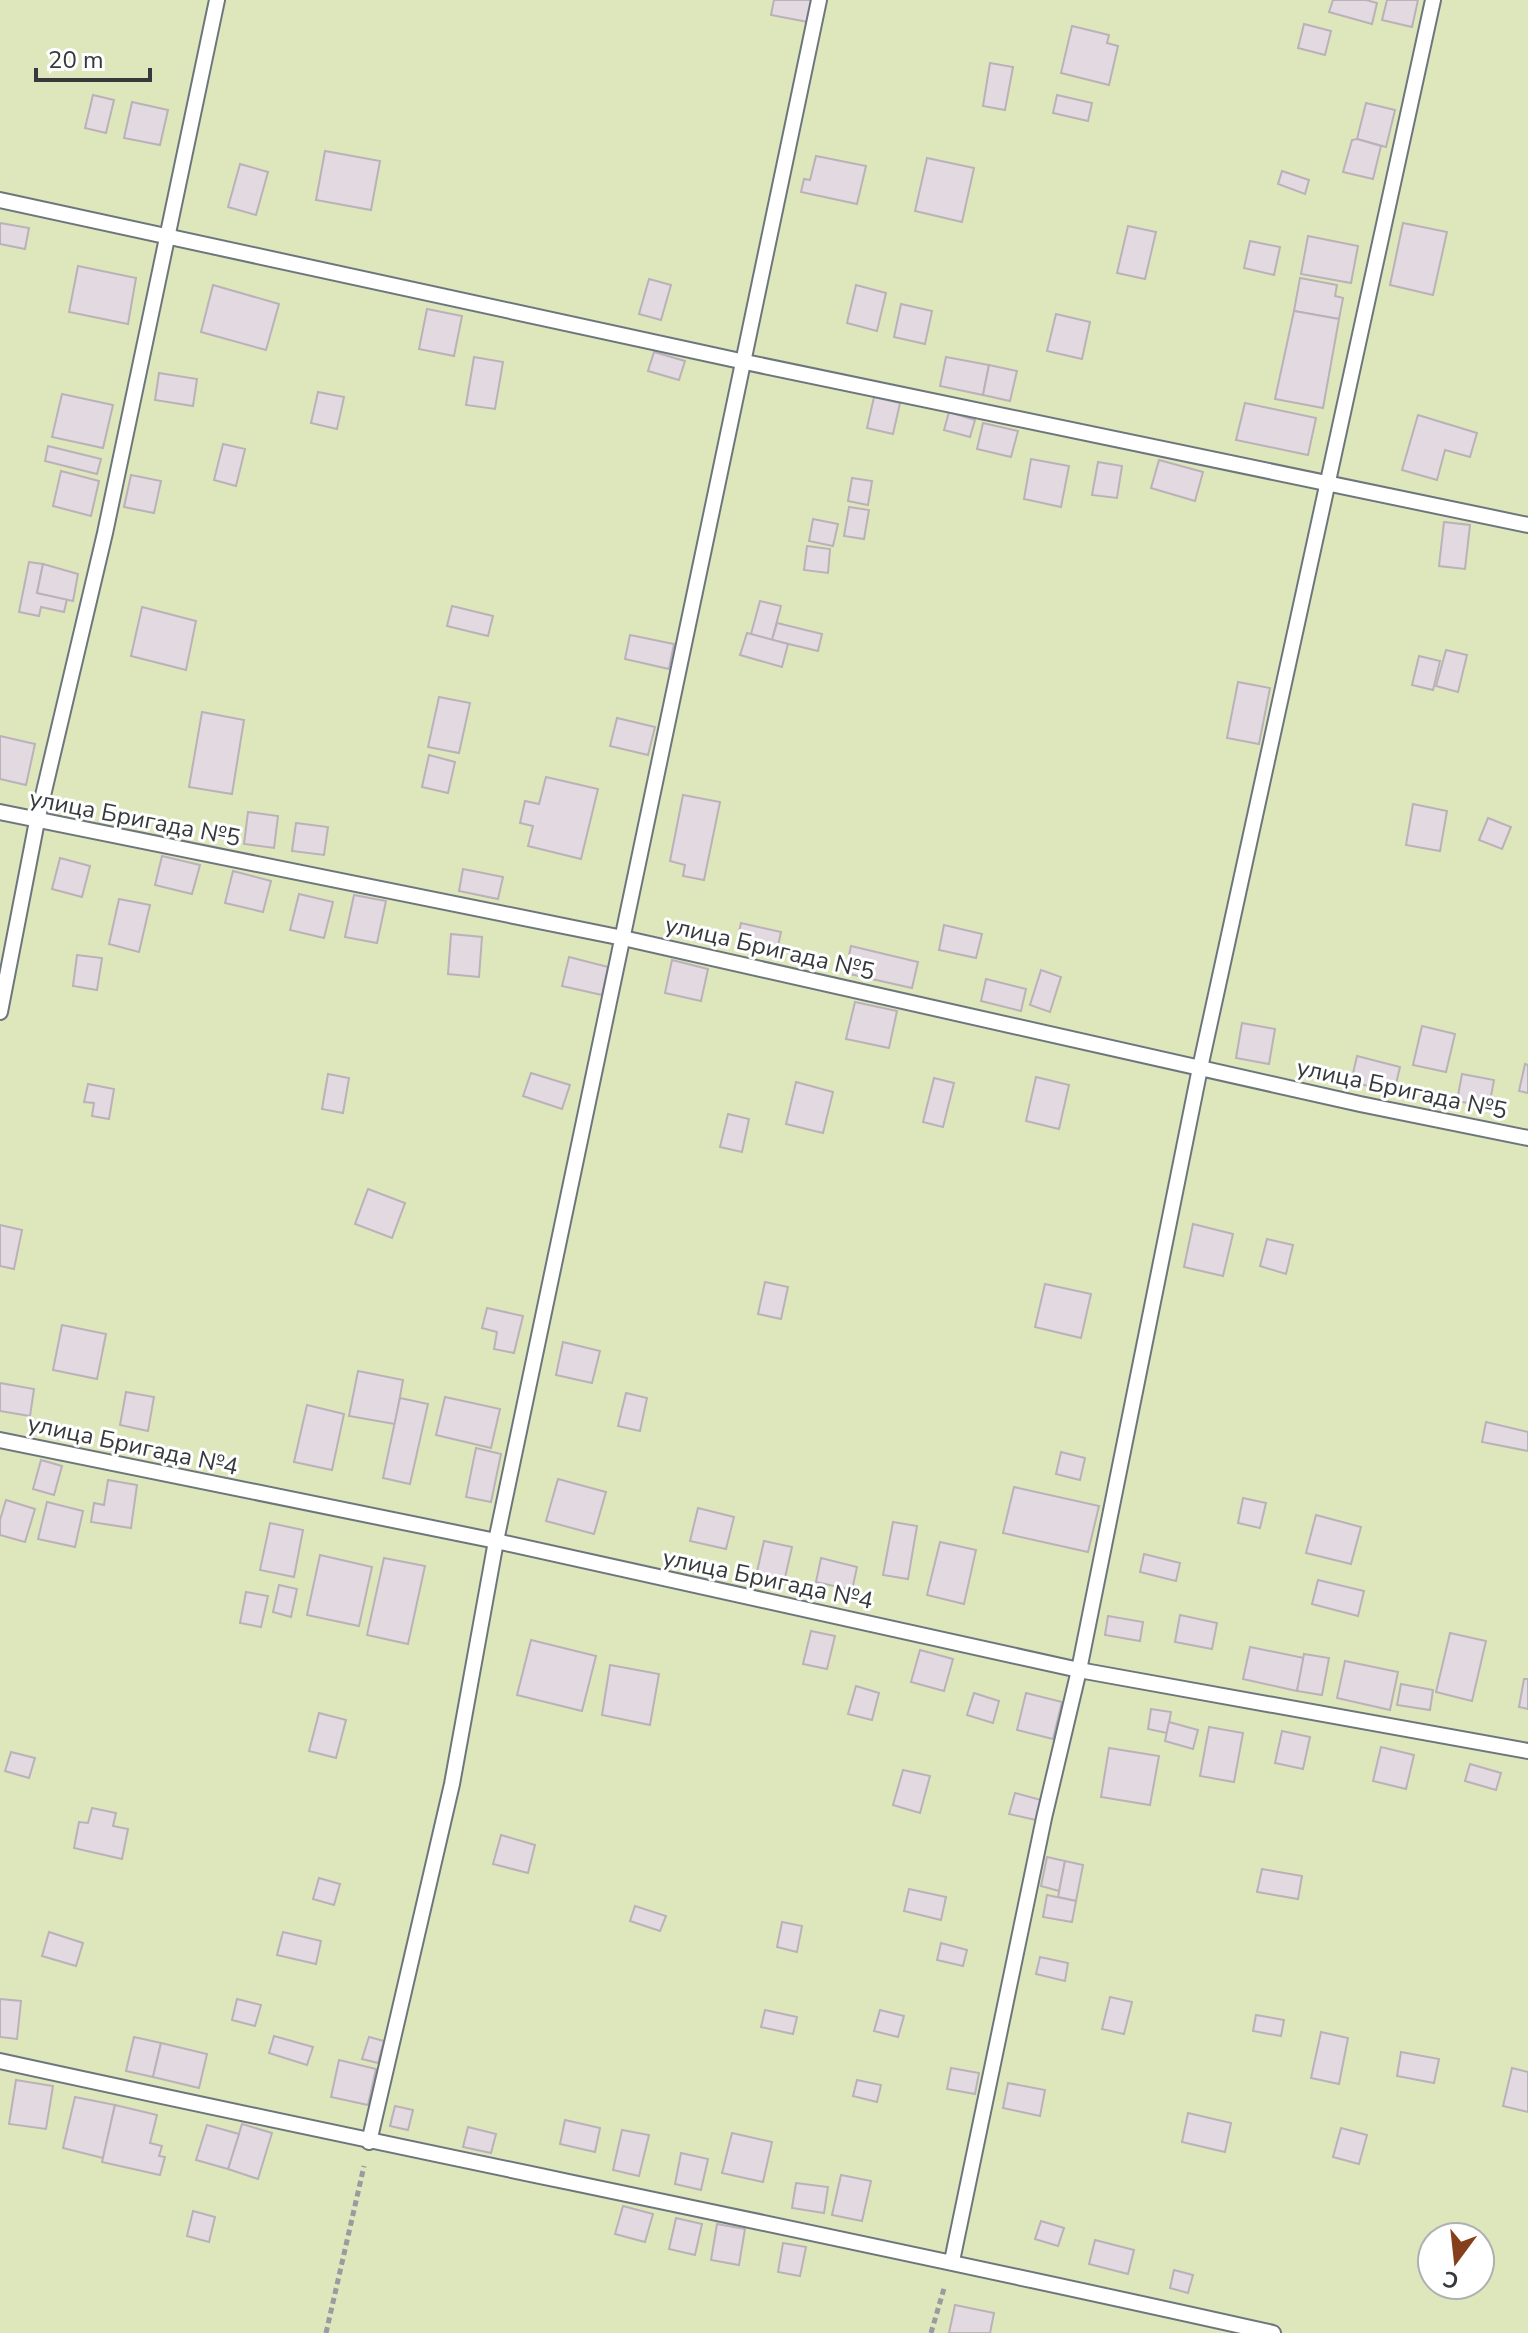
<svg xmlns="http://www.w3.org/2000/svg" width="1528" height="2333" viewBox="0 0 1528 2333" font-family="'Nunito Sans',sans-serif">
<rect width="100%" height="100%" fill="#f5faff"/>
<path fill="#dde7bb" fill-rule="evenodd" d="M0 0H1528V2333H0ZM1432 2237H1480V2285H1432Z"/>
<g fill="#e2d9e1" stroke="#bab1b9" stroke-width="2">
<path d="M774 0H811L808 22 771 15Z"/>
<path d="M1333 0H1366L1377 3 1372 24 1329 12Z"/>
<path d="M1387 0H1418L1412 27 1382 20Z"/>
<path d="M1304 24 1331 31 1325 55 1298 48Z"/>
<path d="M1072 26 1109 35 1107 43 1118 46 1109 85 1061 73Z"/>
<path d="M990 63 1013 67 1005 110 983 106Z"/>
<path d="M93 95 114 100 106 133 85 128Z"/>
<path d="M1057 95 1092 103 1088 121 1053 113Z"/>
<path d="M132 102 168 110 160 145 124 138Z"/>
<path d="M1366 103 1395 110 1386 147 1357 139Z"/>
<path d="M1357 139 1381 146 1373 179 1343 172 1352 140Z"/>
<path d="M325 151 380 161 371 210 316 200Z"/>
<path d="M816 156 866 166 857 204 801 192 804 179 810 180Z"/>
<path d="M927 158 974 168 962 222 915 211Z"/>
<path d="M240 164 268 172 256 215 228 207Z"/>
<path d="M1282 171 1309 180 1305 194 1278 184Z"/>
<path d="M0 223 29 228 25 249 0 244Z"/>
<path d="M1403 223 1447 232 1433 295 1390 285Z"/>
<path d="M1128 226 1156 232 1145 279 1117 273Z"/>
<path d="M1308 236 1358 246 1351 283 1301 274Z"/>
<path d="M1250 241 1280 247 1274 275 1244 268Z"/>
<path d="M78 266 136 278 128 324 69 312Z"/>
<path d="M1300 278 1337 285 1335 296 1343 298 1339 319 1294 311Z"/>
<path d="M649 279 671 285 661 320 639 314Z"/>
<path d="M213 285 279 304 266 350 201 332Z"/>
<path d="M856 285 886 293 877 331 847 323Z"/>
<path d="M901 304 932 311 925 344 894 337Z"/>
<path d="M427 309 462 316 454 356 419 349Z"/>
<path d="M1294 311 1339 319 1323 408 1275 399Z"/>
<path d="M1056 314 1090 322 1082 359 1047 351Z"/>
<path d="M654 352 685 361 679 380 648 371Z"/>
<path d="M474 357 503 362 495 409 466 405Z"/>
<path d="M946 357 989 365 983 395 940 386Z"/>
<path d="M989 365 1017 371 1010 401 983 395Z"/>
<path d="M159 373 197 379 193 406 155 400Z"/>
<path d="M318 392 344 397 337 429 311 423Z"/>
<path d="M62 394 113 405 103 448 52 437Z"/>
<path d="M874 397 900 403 893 434 867 428Z"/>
<path d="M1245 403 1316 418 1308 455 1236 440Z"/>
<path d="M949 412 975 420 970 437 944 430Z"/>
<path d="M1418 415 1477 433 1470 457 1445 450 1437 480 1402 470Z"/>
<path d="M983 423 1018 431 1011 457 977 449Z"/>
<path d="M223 444 245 449 236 486 214 480Z"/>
<path d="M48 446 101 459 97 474 45 461Z"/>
<path d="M1031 459 1069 466 1061 507 1024 499Z"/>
<path d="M1159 460 1203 472 1195 501 1151 488Z"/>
<path d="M1098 462 1122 466 1117 498 1092 495Z"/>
<path d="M61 471 99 481 91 516 53 506Z"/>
<path d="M131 475 161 481 154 513 124 507Z"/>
<path d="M852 478 872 481 868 505 848 501Z"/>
<path d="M849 507 869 510 864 539 844 536Z"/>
<path d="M813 519 838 524 833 546 809 541Z"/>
<path d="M1444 522 1470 525 1465 569 1439 566Z"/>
<path d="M807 546 830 549 828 573 804 570Z"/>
<path d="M29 562 43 564 37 593 67 599 64 612 41 607 39 616 19 612Z"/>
<path d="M43 564 78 574 73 601 37 593Z"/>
<path d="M760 601 781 606 772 640 751 634Z"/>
<path d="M452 606 493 616 488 636 447 626Z"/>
<path d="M142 607 196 621 186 670 131 656Z"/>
<path d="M777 623 822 634 818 651 772 640Z"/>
<path d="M747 633 788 644 782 667 740 655Z"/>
<path d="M630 635 674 644 669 669 625 659Z"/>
<path d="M1446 650 1467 655 1458 692 1436 686Z"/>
<path d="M1419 656 1440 661 1433 690 1412 685Z"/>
<path d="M1238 682 1270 688 1259 744 1227 738Z"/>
<path d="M439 697 470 703 459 753 428 747Z"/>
<path d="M202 712 244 720 232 794 189 787Z"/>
<path d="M617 718 655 727 648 755 610 746Z"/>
<path d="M0 736 35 744 26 785 0 779Z"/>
<path d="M429 755 455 762 448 793 422 787Z"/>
<path d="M546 777 598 789 581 859 528 846 533 826 520 823 525 801 539 804Z"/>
<path d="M683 795 720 802 704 880 683 876 685 865 670 861Z"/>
<path d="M1413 804 1447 811 1440 851 1406 845Z"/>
<path d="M248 812 278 816 274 848 244 844Z"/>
<path d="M1488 818 1511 827 1502 849 1479 840Z"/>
<path d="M296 823 328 827 324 855 292 851Z"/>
<path d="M162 856 200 865 192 894 155 885Z"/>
<path d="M60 858 90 866 82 897 52 889Z"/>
<path d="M463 869 503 877 498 899 459 891Z"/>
<path d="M233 871 271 881 263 912 225 903Z"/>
<path d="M299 894 333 902 324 938 290 930Z"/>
<path d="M354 895 386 901 377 943 345 937Z"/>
<path d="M119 899 150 905 139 952 109 944Z"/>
<path d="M741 923 781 932 776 955 736 946Z"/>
<path d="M944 925 982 934 976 958 939 950Z"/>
<path d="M451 934 482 937 479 977 448 974Z"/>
<path d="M851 946 918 962 912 988 845 973Z"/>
<path d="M77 955 102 958 97 990 73 986Z"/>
<path d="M569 957 608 967 602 995 562 986Z"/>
<path d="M672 960 708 969 701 1001 665 993Z"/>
<path d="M1041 970 1061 977 1050 1012 1030 1005Z"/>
<path d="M986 979 1026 989 1021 1011 981 1001Z"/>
<path d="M855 1002 897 1011 889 1048 846 1039Z"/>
<path d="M1242 1023 1275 1029 1269 1064 1236 1058Z"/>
<path d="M1422 1026 1455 1034 1446 1072 1413 1065Z"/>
<path d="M1357 1056 1400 1067 1394 1092 1351 1082Z"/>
<path d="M1525 1064 1528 1065V1093L1519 1091Z"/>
<path d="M531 1073 570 1085 562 1109 523 1096Z"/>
<path d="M328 1074 349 1078 343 1113 322 1109Z"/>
<path d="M1462 1074 1494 1080 1489 1107 1457 1101Z"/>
<path d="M1036 1077 1069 1085 1059 1129 1026 1121Z"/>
<path d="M934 1078 954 1083 943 1127 923 1122Z"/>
<path d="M796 1082 833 1092 823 1133 786 1124Z"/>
<path d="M88 1084 114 1089 109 1119 92 1116 94 1103 84 1102Z"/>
<path d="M728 1114 749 1119 742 1152 720 1147Z"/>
<path d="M368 1189 405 1203 392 1238 355 1224Z"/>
<path d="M1193 1224 1233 1234 1223 1276 1184 1267Z"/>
<path d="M0 1225 22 1230 14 1269 0 1266Z"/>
<path d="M1267 1239 1293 1245 1286 1274 1260 1266Z"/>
<path d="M765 1282 788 1287 781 1319 758 1314Z"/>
<path d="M1045 1284 1091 1294 1081 1338 1035 1327Z"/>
<path d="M487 1308 523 1316 514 1353 494 1349 497 1332 482 1328Z"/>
<path d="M62 1325 106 1334 97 1379 53 1370Z"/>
<path d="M563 1342 600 1351 592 1383 556 1375Z"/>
<path d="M358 1371 403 1380 395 1424 349 1416Z"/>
<path d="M0 1383 34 1389 30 1416 0 1411Z"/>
<path d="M126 1392 154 1397 148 1431 120 1425Z"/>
<path d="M626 1393 647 1398 640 1431 618 1426Z"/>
<path d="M445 1397 500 1409 491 1448 436 1435Z"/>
<path d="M400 1398 428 1404 410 1484 383 1478Z"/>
<path d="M307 1405 344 1414 332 1470 294 1462Z"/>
<path d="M1486 1422 1528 1432V1451L1482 1442Z"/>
<path d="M476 1448 501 1454 491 1502 466 1497Z"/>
<path d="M1061 1452 1085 1458 1080 1480 1056 1474Z"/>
<path d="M41 1460 62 1466 54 1495 33 1489Z"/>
<path d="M558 1479 606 1492 594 1534 546 1521Z"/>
<path d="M108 1480 137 1485 131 1528 91 1522 94 1503 104 1505Z"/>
<path d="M1014 1487 1099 1506 1088 1552 1003 1533Z"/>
<path d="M1243 1498 1266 1503 1260 1528 1238 1523Z"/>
<path d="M6 1500 35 1509 25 1542 0 1535V1520Z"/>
<path d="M47 1502 83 1511 75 1547 38 1539Z"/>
<path d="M698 1508 734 1517 726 1549 690 1541Z"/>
<path d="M1316 1515 1361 1527 1351 1564 1306 1553Z"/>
<path d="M893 1522 917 1526 908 1579 883 1575Z"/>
<path d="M270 1523 303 1530 294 1577 260 1570Z"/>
<path d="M764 1541 792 1547 784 1582 756 1576Z"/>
<path d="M940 1542 976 1550 964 1604 927 1595Z"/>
<path d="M1144 1554 1180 1563 1176 1581 1140 1572Z"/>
<path d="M320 1555 372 1567 359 1626 307 1615Z"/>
<path d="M384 1558 425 1566 408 1644 367 1635Z"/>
<path d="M821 1558 857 1567 852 1590 816 1582Z"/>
<path d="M1318 1580 1364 1591 1358 1616 1312 1604Z"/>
<path d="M279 1585 297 1589 291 1617 273 1612Z"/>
<path d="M246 1592 268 1596 261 1627 240 1623Z"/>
<path d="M1180 1615 1217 1623 1212 1649 1175 1642Z"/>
<path d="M1108 1616 1143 1622 1140 1641 1105 1635Z"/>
<path d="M811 1631 835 1636 827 1669 803 1664Z"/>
<path d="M1450 1633 1486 1641 1472 1701 1436 1692Z"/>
<path d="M531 1640 596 1656 582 1711 517 1695Z"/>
<path d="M1250 1647 1304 1658 1297 1691 1243 1679Z"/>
<path d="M920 1650 953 1659 944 1691 911 1682Z"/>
<path d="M1304 1654 1329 1658 1322 1695 1297 1691Z"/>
<path d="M1345 1661 1398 1672 1390 1710 1337 1698Z"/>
<path d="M610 1665 659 1674 650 1725 602 1715Z"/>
<path d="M1524 1679H1528V1709L1519 1707Z"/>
<path d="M1401 1684 1433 1690 1430 1710 1397 1705Z"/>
<path d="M856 1686 879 1693 872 1720 848 1714Z"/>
<path d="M974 1693 999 1701 993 1723 967 1715Z"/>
<path d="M1026 1693 1062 1702 1053 1739 1017 1730Z"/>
<path d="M1151 1709 1171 1712 1167 1733 1148 1729Z"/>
<path d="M319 1713 346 1720 336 1758 309 1751Z"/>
<path d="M1169 1722 1198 1730 1193 1749 1165 1741Z"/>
<path d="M1209 1727 1243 1733 1234 1782 1200 1776Z"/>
<path d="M1282 1731 1310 1737 1303 1769 1275 1763Z"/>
<path d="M1381 1747 1414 1755 1406 1789 1373 1781Z"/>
<path d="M1109 1748 1159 1756 1150 1805 1101 1797Z"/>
<path d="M11 1752 35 1758 29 1778 5 1771Z"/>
<path d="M1470 1764 1501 1773 1496 1790 1465 1781Z"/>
<path d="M903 1770 930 1776 920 1813 893 1805Z"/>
<path d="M1015 1793 1041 1800 1036 1820 1009 1814Z"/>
<path d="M92 1808 116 1813 113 1826 128 1829 122 1859 74 1848 79 1822 88 1823Z"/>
<path d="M501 1835 535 1845 528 1873 493 1864Z"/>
<path d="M1047 1857 1065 1861 1059 1891 1041 1886Z"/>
<path d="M1065 1861 1083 1865 1076 1901 1058 1897Z"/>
<path d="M1262 1869 1302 1876 1298 1899 1257 1892Z"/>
<path d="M319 1878 340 1884 334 1905 313 1899Z"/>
<path d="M909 1889 946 1897 941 1920 904 1911Z"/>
<path d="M1047 1895 1076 1901 1072 1922 1043 1917Z"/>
<path d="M635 1906 666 1916 660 1931 630 1921Z"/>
<path d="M782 1922 802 1926 797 1952 777 1947Z"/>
<path d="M49 1932 83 1943 76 1966 42 1956Z"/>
<path d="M283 1932 321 1941 316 1964 277 1955Z"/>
<path d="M941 1943 967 1950 963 1966 937 1960Z"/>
<path d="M1040 1957 1068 1963 1065 1981 1036 1974Z"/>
<path d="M1110 1997 1132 2002 1124 2034 1102 2029Z"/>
<path d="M0 1999 21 2001 17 2039 0 2037Z"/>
<path d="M237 1999 261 2005 255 2026 232 2020Z"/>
<path d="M765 2010 797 2017 793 2034 761 2027Z"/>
<path d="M880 2010 904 2016 898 2037 874 2031Z"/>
<path d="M1256 2015 1284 2020 1281 2036 1253 2031Z"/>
<path d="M1321 2032 1348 2038 1339 2084 1311 2078Z"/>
<path d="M274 2036 313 2047 307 2065 269 2053Z"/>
<path d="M134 2037 161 2043 153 2077 126 2071Z"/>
<path d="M369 2037 384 2041 378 2063 362 2059Z"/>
<path d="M161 2043 207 2054 199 2088 153 2077Z"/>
<path d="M1401 2052 1439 2059 1434 2083 1397 2076Z"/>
<path d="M339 2060 376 2069 368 2105 331 2097Z"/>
<path d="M951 2068 979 2073 975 2094 947 2089Z"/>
<path d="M1512 2068 1528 2072V2112L1503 2106Z"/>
<path d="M16 2080 53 2086 46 2129 9 2124Z"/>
<path d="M857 2080 881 2085 877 2102 853 2096Z"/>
<path d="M1008 2083 1045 2090 1040 2116 1003 2108Z"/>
<path d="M75 2097 115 2105 103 2158 63 2148Z"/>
<path d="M115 2105 157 2115 150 2143 162 2146 159 2156 165 2157 160 2175 102 2162Z"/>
<path d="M395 2106 413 2110 408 2130 390 2126Z"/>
<path d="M1188 2113 1231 2123 1225 2152 1182 2142Z"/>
<path d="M565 2120 600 2128 595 2152 560 2144Z"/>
<path d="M242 2124 272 2133 258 2179 228 2169Z"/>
<path d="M207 2125 239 2134 228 2169 196 2160Z"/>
<path d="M468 2127 496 2134 491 2153 463 2147Z"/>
<path d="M1341 2128 1367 2135 1359 2164 1333 2157Z"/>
<path d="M622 2130 649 2135 639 2176 613 2170Z"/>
<path d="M732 2133 772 2142 763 2182 722 2173Z"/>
<path d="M681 2153 708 2159 701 2190 675 2184Z"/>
<path d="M841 2175 871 2181 862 2221 832 2215Z"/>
<path d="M796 2183 828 2187 824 2213 792 2208Z"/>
<path d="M623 2206 653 2214 645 2242 615 2234Z"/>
<path d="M193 2211 215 2217 209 2242 187 2236Z"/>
<path d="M676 2218 702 2224 695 2255 669 2249Z"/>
<path d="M1041 2221 1064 2228 1058 2246 1035 2239Z"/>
<path d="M717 2224 745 2229 739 2265 711 2260Z"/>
<path d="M1095 2240 1134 2250 1128 2274 1089 2264Z"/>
<path d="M783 2243 806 2247 800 2276 778 2272Z"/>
<path d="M1174 2270 1193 2275 1188 2293 1170 2288Z"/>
<path d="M955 2305 994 2313 990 2333H949Z"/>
</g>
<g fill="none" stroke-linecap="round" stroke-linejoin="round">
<g stroke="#6e767d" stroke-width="18">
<g id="lane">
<path d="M0 200 745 362 1528 525"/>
<path d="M0 812 623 938 1360 1104 1528 1138"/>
<path d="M0 1012 37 821 105 533 217 0"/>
<path d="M0 1440 496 1541 1079 1670 1528 1751"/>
<path d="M0 2061C424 2154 850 2238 1273 2333"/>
<path d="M369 2142 452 1784 496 1541 819 0"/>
<path d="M952 2261 1044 1818 1079 1670 1200 1068 1433 0"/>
</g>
</g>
<g stroke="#989ca0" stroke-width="5" stroke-dasharray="6 4" stroke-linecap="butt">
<path d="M326 2333 364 2166"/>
<path d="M931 2333 945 2285"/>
</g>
<use href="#lane" stroke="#fff" stroke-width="14"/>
</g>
<g text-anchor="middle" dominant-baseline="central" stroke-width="6" stroke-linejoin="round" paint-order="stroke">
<g font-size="24" fill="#373a3d" stroke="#fff">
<text transform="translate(135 818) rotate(11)">улица Бригада №5</text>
<text transform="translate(770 948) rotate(13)">улица Бригада №5</text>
<text transform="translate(1402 1089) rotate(12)">улица Бригада №5</text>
<text transform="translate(133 1445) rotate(12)">улица Бригада №4</text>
<text transform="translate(768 1579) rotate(12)">улица Бригада №4</text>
</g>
</g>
<g transform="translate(1456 2261) rotate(195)"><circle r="38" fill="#ffffff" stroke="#afb0b1" stroke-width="2"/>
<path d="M0-6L14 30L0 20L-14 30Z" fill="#853f1b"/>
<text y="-12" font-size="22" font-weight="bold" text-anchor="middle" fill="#373a3d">С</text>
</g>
<path d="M36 68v12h114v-12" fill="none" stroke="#373a3d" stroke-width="4"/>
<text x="48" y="68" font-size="24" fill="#373a3d" stroke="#ffffff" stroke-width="6" paint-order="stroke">20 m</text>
</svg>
